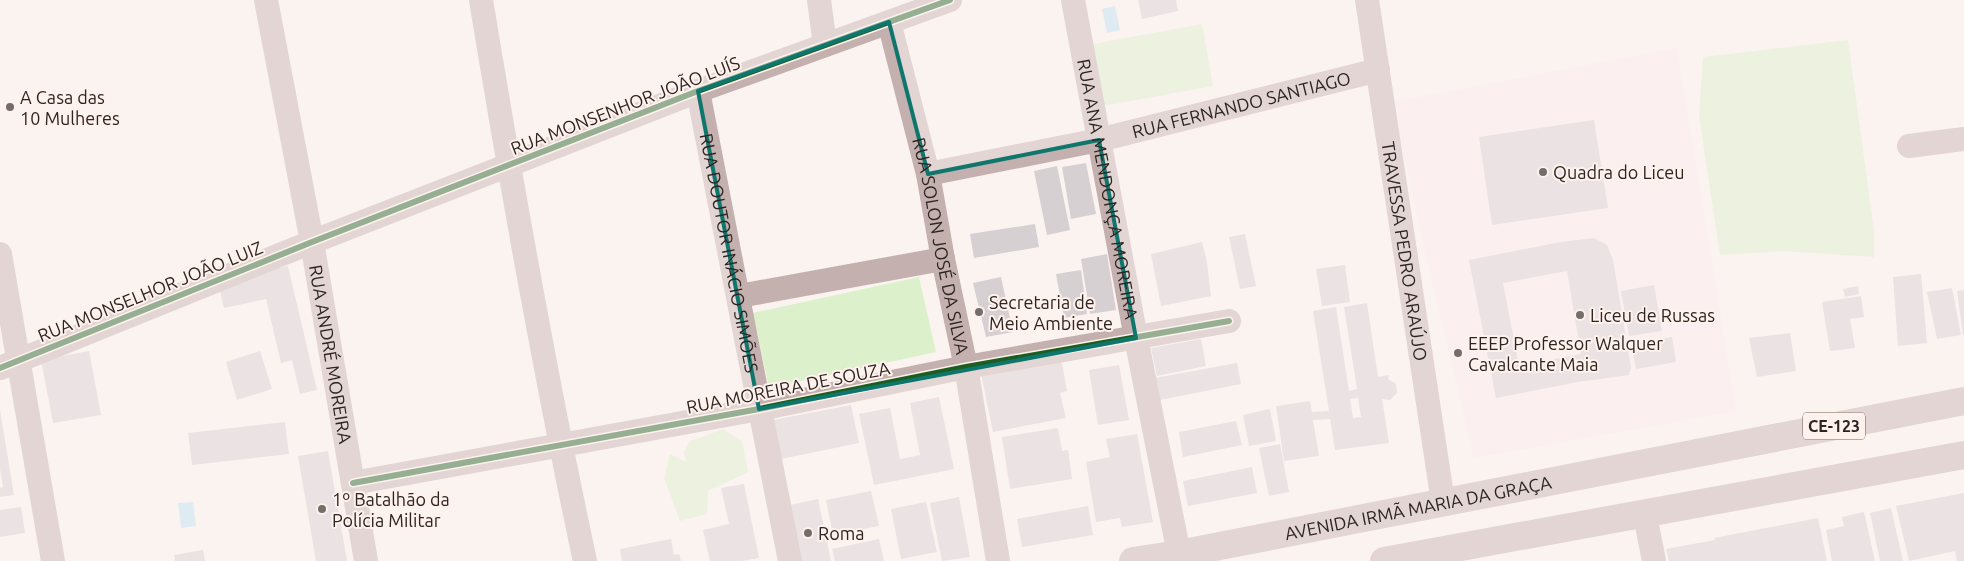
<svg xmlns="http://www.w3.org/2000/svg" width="1964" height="561" viewBox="0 0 1964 561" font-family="Ubuntu,sans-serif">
<rect width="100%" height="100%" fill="#fbf3f0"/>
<path fill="#fceaee" d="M1677 48 1736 411 1474 458 1419 225 1393 102Z"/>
<g fill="#dcf0cc">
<path d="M1202 24 1213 86 1104 106 1093 44Z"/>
<path d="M1848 40 1874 231V257L1783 251 1720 255 1699 116 1703 57Z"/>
<path d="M919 277 936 352 769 388 753 313Z"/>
<path d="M723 429 742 441 748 472 708 491 707 514 680 521 664 478 670 454 686 462 684 452 690 441Z"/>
</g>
<g fill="#bbe2f5">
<path d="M1115 6 1120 30 1107 33 1102 9Z"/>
<path d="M193 502 196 526 181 528 178 503Z"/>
</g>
<g fill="#d7d0d2" fill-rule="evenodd">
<path d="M1138 0H1176L1178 11 1142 19Z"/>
<path d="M1594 120 1608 208 1492 225 1479 137Z"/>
<path d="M1086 163 1096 214 1071 219 1062 167Z"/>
<path d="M1057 166 1070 230 1047 235 1034 171Z"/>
<path d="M1035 224 1039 247 974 258 970 234Z"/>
<path d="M1245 234 1256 286 1240 289 1229 237Z"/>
<path d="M1594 238 1607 245 1613 260 1631 367 1629 375 1578 382 1496 398 1469 260 1561 242ZM1567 271 1581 354 1519 366 1503 283Z"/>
<path d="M1202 242 1207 262 1211 296 1161 306 1151 254Z"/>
<path d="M1107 254 1116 310 1090 314 1081 259Z"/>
<path d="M1345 265 1350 302 1322 306 1316 269Z"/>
<path d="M288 266 317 390 300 394 292 360 281 363 266 299 224 308 218 282Z"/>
<path d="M1081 270 1087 314 1064 318 1056 274Z"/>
<path d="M1921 274 1927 343 1898 346 1893 277Z"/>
<path d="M1001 277 1013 332 986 337 973 283Z"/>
<path d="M1654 285 1662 331 1629 336 1621 291Z"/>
<path d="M1858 286 1859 294 1845 297 1843 289Z"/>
<path d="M1952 288 1961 335 1937 339 1927 292Z"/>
<path d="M1964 290V335H1963L1957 291Z"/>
<path d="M1861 296 1864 317 1850 319 1855 348 1830 351 1822 302Z"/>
<path d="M1367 303 1378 377 1389 375 1388 379 1396 384 1397 393 1390 400 1382 399 1389 443 1335 450 1330 419 1313 420 1319 456 1284 461 1276 406 1310 401 1312 412 1329 411 1313 311 1336 307 1349 391 1357 389 1344 307ZM1358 398 1361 417 1353 418 1350 399Z"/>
<path d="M1790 333 1796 371 1757 377 1749 338Z"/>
<path d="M1672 337 1676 362 1636 369 1631 344Z"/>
<path d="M1201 339 1206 366 1157 376 1151 348Z"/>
<path d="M89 351 101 415 53 423 41 360Z"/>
<path d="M260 351 272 389 237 400 226 362Z"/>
<path d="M1061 358 1067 391 1060 393 1066 418 993 432 981 374Z"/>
<path d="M1237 363 1241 384 1160 400 1155 378Z"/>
<path d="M1119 365 1129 420 1098 425 1089 370Z"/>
<path d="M939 397 954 469 874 485 859 414 890 408 900 459 920 455 910 403Z"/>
<path d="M851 405 859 443 781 459 773 420Z"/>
<path d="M1270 409 1276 441 1249 446 1243 415Z"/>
<path d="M0 410 14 495 0 497V488L3 487 0 469Z"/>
<path d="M1236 421 1242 445 1183 457 1179 432Z"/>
<path d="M285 422 289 454 192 465 188 433Z"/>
<path d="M1058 428 1062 451 1068 450 1072 479 1010 489 1002 437Z"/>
<path d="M1137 434 1153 522 1122 527 1120 518 1096 522 1086 462 1110 457 1106 439Z"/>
<path d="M1280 444 1289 492 1269 496 1259 448Z"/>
<path d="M328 451 347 561H316L298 456Z"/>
<path d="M1252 467 1257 493 1188 506 1183 481Z"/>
<path d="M744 484 759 558 742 561H710L703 530 729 524 721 488Z"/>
<path d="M871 491 879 526 833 535 826 500Z"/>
<path d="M1964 493V561H1957L1955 551 1909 561 1896 506Z"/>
<path d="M959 497 970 557 942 561 930 503Z"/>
<path d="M818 499 831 561H796L785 506Z"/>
<path d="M926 502 937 552 901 559 891 509Z"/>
<path d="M1088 506 1093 535 1022 547 1017 519Z"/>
<path d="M21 507 25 533 0 537V510Z"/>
<path d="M1891 508 1903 561H1880L1870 513Z"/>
<path d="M1864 512 1875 561H1832L1826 530 1844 526 1842 517Z"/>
<path d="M1818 518 1827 561H1669L1666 549 1715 540 1714 538Z"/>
<path d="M671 539 674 555 679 554 681 561H622L620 549Z"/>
<path d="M879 539 884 561H835L832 549Z"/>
<path d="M203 550 205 561H175L174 555Z"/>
</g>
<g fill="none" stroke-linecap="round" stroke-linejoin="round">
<g stroke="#c4b1af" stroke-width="24">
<path id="s1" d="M266 0 312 242 366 561"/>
<path d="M481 0C512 188 545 375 585 561"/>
<path d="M819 0 825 45"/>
<path id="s2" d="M1073 0 1136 338 1179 554"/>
<path id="s3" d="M1367 0 1443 502"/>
<path id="s4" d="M889 22 928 174 943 259 966 367 998 561"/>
<path id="s5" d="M698 91C729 247 758 405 790 561"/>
<path d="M1909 146 1964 139"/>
<path id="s6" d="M928 174 1099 140 1378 70"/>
<path d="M0 254 53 561"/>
<path d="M739 296 943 259"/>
<path d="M0 368 312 242 698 91 950 0"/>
<path d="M353 483 759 409 966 367 1229 321"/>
<path d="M1645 515 1654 561"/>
</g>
<g stroke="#c5b1af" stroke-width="28">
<path id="s7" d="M1133 561 1179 554 1964 401"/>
<path d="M1384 561 1964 455"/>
</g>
<g stroke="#fff1ec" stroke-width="9">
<g id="cycleway">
<path d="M0 368 312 242 698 91 950 0"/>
<path d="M353 483 759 409 966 367 1229 321"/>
</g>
</g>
<use href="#cycleway" stroke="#1b5e20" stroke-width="6"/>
</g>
<path d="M0 0H1964V561H0ZM889 22 928 174 1099 140 1136 338 759 409 698 91Z" fill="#fbf3f0" fill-opacity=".55" fill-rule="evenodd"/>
<path fill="none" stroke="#0f766e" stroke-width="4" stroke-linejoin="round" d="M889 22 928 174 1099 140 1136 338 759 409 698 91Z"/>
<g fill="#756d6a" stroke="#fff1ec" stroke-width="2">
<circle cx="10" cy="107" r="5"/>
<circle cx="1543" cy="172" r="5"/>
<circle cx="979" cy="312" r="5"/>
<circle cx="1580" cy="315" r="5"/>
<circle cx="1458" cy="353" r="5"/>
<circle cx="322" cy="509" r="5"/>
<circle cx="808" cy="533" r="5"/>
</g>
<g text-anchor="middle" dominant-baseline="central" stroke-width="4" stroke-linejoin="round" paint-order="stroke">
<rect fill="#fff1ec" stroke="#6c625f" stroke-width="1" x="1803" y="412.5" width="62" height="27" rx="4"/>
<g font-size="16" font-weight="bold" fill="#2d2522">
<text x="1834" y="426">CE-123</text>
</g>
<g font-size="18" fill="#2d2522" stroke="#fff1ec" text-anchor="start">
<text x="20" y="97">A Casa das<tspan x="20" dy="21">10 Mulheres</tspan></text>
<text x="1553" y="172">Quadra do Liceu</text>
<text x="989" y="302">Secretaria de<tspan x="989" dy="21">Meio Ambiente</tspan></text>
<text x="1590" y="315">Liceu de Russas</text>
<text x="1468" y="343">EEEP Professor Walquer<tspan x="1468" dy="21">Cavalcante Maia</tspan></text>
<text x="332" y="499">1º Batalhão da<tspan x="332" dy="21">Polícia Militar</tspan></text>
<text x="818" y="533">Roma</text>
</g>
<g font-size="18" fill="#2d2522" stroke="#fff1ec">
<text transform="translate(625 105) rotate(-21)">RUA MONSENHOR JOÃO LUÍS</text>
<text stroke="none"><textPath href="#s6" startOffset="321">RUA FERNANDO SANTIAGO</textPath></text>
<text stroke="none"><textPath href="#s2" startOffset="192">RUA ANA MENDONÇA MOREIRA</textPath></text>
<text stroke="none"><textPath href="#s4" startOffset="230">RUA SOLON JOSÉ DA SILVA</textPath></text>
<text stroke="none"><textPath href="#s3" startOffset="254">TRAVESSA PEDRO ARAÚJO</textPath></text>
<text stroke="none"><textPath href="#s5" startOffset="165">RUA DOUTOR INÁCIO SIMÕES</textPath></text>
<text transform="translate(150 291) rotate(-22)">RUA MONSELHOR JOÃO LUIZ</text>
<text stroke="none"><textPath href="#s1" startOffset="360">RUA ANDRÉ MOREIRA</textPath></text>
<text transform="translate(788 387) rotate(-11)">RUA MOREIRA DE SOUZA</text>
<text stroke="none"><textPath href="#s7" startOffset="290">AVENIDA IRMÃ MARIA DA GRAÇA</textPath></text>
</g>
</g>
</svg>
